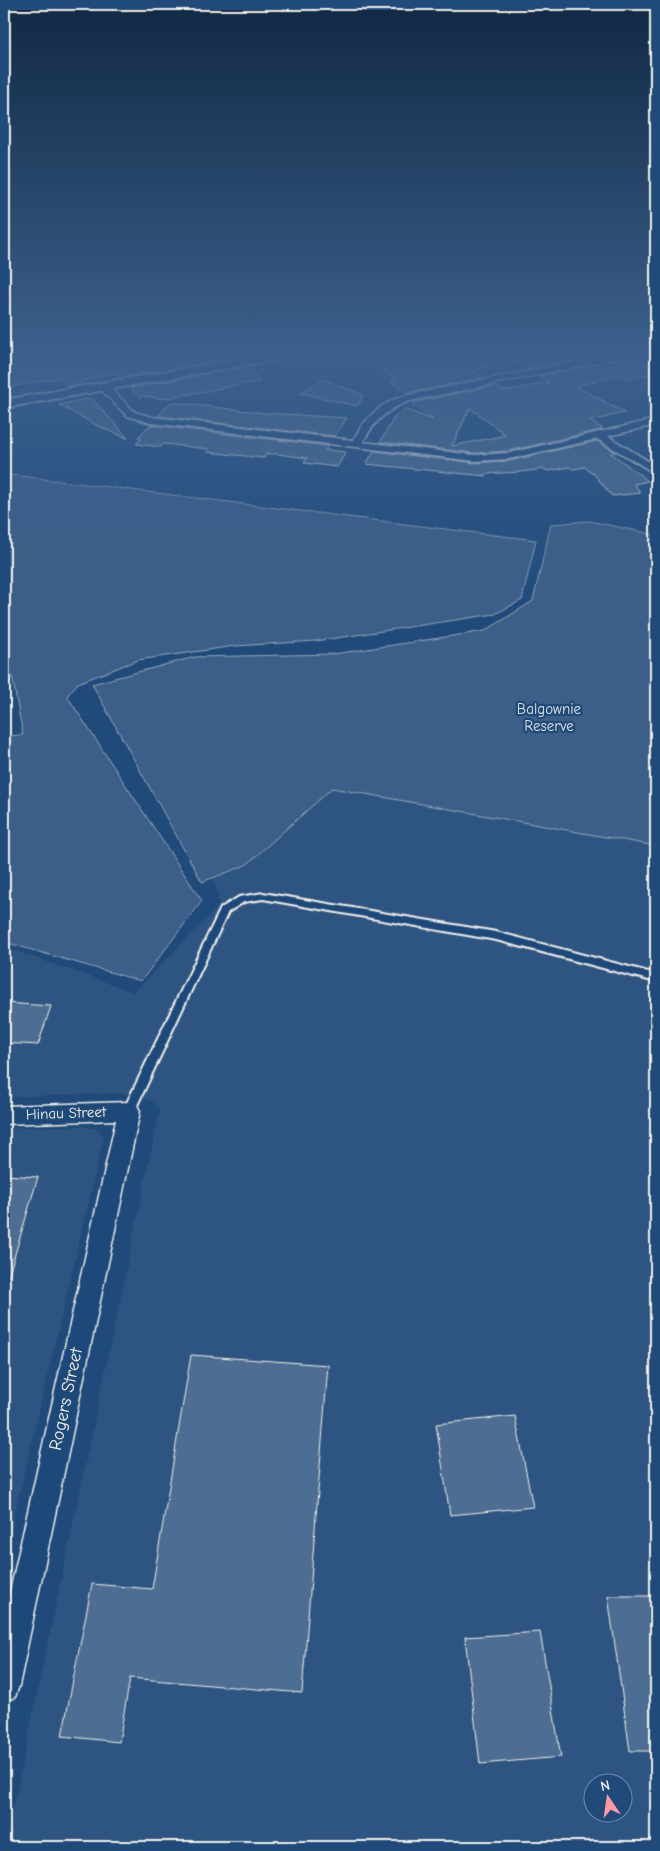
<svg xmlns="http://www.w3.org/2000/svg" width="660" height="1851" viewBox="0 0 660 1851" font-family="'Comic Neue',sans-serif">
<rect width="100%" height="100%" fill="#1f4a7a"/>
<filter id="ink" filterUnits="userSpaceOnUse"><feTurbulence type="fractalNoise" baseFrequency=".02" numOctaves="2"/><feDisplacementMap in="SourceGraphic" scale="10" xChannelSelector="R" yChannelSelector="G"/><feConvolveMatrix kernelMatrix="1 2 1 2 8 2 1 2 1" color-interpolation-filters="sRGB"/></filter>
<g filter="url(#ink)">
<g fill="#2d5581" fill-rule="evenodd">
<path d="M332 788 656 846V1847H5L160 1109 152 1101 120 1093 4 1097V947L134 992 219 906 218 896 213 878 246 865ZM592 1784H622V1814H592Z"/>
<path d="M81 1126 98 1129 104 1137 4 1559V1128Z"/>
</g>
<g fill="#3a5f88" stroke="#97a8b8">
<path d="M4 474 461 531 536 540 522 600 495 614 316 641 235 646 138 660 78 683 67 696 202 901 141 981 4 942V736L23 735 4 633Z"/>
<path d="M590 521 656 535V846L332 788 246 865 202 882 92 684 195 657 334 654 485 631 533 601 551 524Z"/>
</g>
<g fill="#4d6e92" stroke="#f4f1e8" fill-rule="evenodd">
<path d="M37 354H48L52 358 68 355 74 361 91 360 94 364 154 354H162L164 356 196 354 199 357 227 354 232 358 121 378 114 373 97 376 69 387 61 377 4 388V359Z"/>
<path d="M358 354H436L447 361 486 354 505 364 472 370 484 378 407 393 391 382 397 380Z"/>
<path d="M549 354 561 355 572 361 528 369 513 361Z"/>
<path d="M634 360 656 370V373L628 379 619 375 576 386 625 413 590 421 603 429 509 451 475 453 380 442 394 418 405 409 433 420 412 404 414 402 495 386 504 391 512 390 549 382 540 376 584 367 587 370ZM470 408 506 435 452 446Z"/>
<path d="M244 367 260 381 162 399 145 396 140 397 130 388Z"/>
<path d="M323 379 364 395 357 406 301 393Z"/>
<path d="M91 398 129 439 96 425 59 405Z"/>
<path d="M171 402 265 413 347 418 335 436 158 416Z"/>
<path d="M150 425 328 446 325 450 346 452 337 467 304 463 307 458 277 454H266L264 458 207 452 209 449 164 444 161 447 136 444 142 438 138 437Z"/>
<path d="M597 441 616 452 611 453 648 481 634 484 641 493 612 496 593 473H591L585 467 573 469 569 467 548 471 544 469 521 472 485 474 486 476 366 464 374 451 475 463 509 461Z"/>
<path d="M4 1003 51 1006 38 1045 4 1043Z"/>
<path d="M4 1175 38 1177 7 1281 4 1280Z"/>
<path d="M191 1355 328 1365 302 1693 130 1678 119 1742 62 1736 92 1584 152 1589Z"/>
<path d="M515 1416 533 1507 450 1515 436 1424Z"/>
<path d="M608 1596H656V1751H630Z"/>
<path d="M540 1632 561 1757 480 1764 465 1637Z"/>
</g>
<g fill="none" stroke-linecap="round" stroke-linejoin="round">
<g stroke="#f4f1e8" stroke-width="4">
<path id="service" d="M263 893 496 932 656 974V982L496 940 263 899 244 902 228 912 133 1114 129 1116 125 1114 123 1111 221 908 239 897Z"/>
</g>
<g stroke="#f4f1e8" stroke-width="3">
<g id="minor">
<path d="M615 354H641L656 361V368L630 356 410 401C387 409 375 421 363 442L475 455 509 453 656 419V425L608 436 656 466V474L597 439 509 459 475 461 151 423 127 416 98 387 99 385H107L135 412 152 417 353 440C367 416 377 406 403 396Z"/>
<path d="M129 1102 137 1105 140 1111 19 1686 15 1697 4 1701V1618L116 1120 4 1124V1106Z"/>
</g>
</g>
<g stroke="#f4f1e8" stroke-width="4">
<path id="secondary" d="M266 354H293L286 358 4 408V400Z"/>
</g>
<use href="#service" fill="#1f4a7a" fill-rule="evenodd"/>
<use href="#minor" fill="#1f4a7a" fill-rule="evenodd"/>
<use href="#secondary" fill="#1f4a7a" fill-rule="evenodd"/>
</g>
</g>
<linearGradient id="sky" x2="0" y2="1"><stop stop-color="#112943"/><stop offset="0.58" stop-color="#3c608d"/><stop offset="1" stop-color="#3c608d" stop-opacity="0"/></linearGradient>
<rect width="660" height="613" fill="url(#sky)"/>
<g text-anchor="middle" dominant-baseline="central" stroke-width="4.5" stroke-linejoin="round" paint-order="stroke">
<g font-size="15" fill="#e1e2de" stroke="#1f4a7a">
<text x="549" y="709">Balgownie<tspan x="549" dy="17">Reserve</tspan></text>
</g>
<g font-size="15" fill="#f4f1e8" stroke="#1f4a7a">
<text transform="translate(66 1113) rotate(-2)">Hinau Street</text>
</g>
<g font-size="18" fill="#f4f1e8" stroke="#1f4a7a">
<text transform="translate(66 1399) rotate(-78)">Rogers Street</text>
</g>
</g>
<rect width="660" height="1851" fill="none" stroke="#1f4a7a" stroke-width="20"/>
<rect x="10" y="10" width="640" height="1831" fill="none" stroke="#f4f1e8" stroke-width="2" filter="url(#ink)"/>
<g transform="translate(608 1798) rotate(347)"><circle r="24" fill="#1f4a7a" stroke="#748da6"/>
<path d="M0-4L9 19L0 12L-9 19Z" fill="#ff9aa2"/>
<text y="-8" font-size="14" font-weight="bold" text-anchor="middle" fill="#f4f1e8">N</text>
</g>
</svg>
